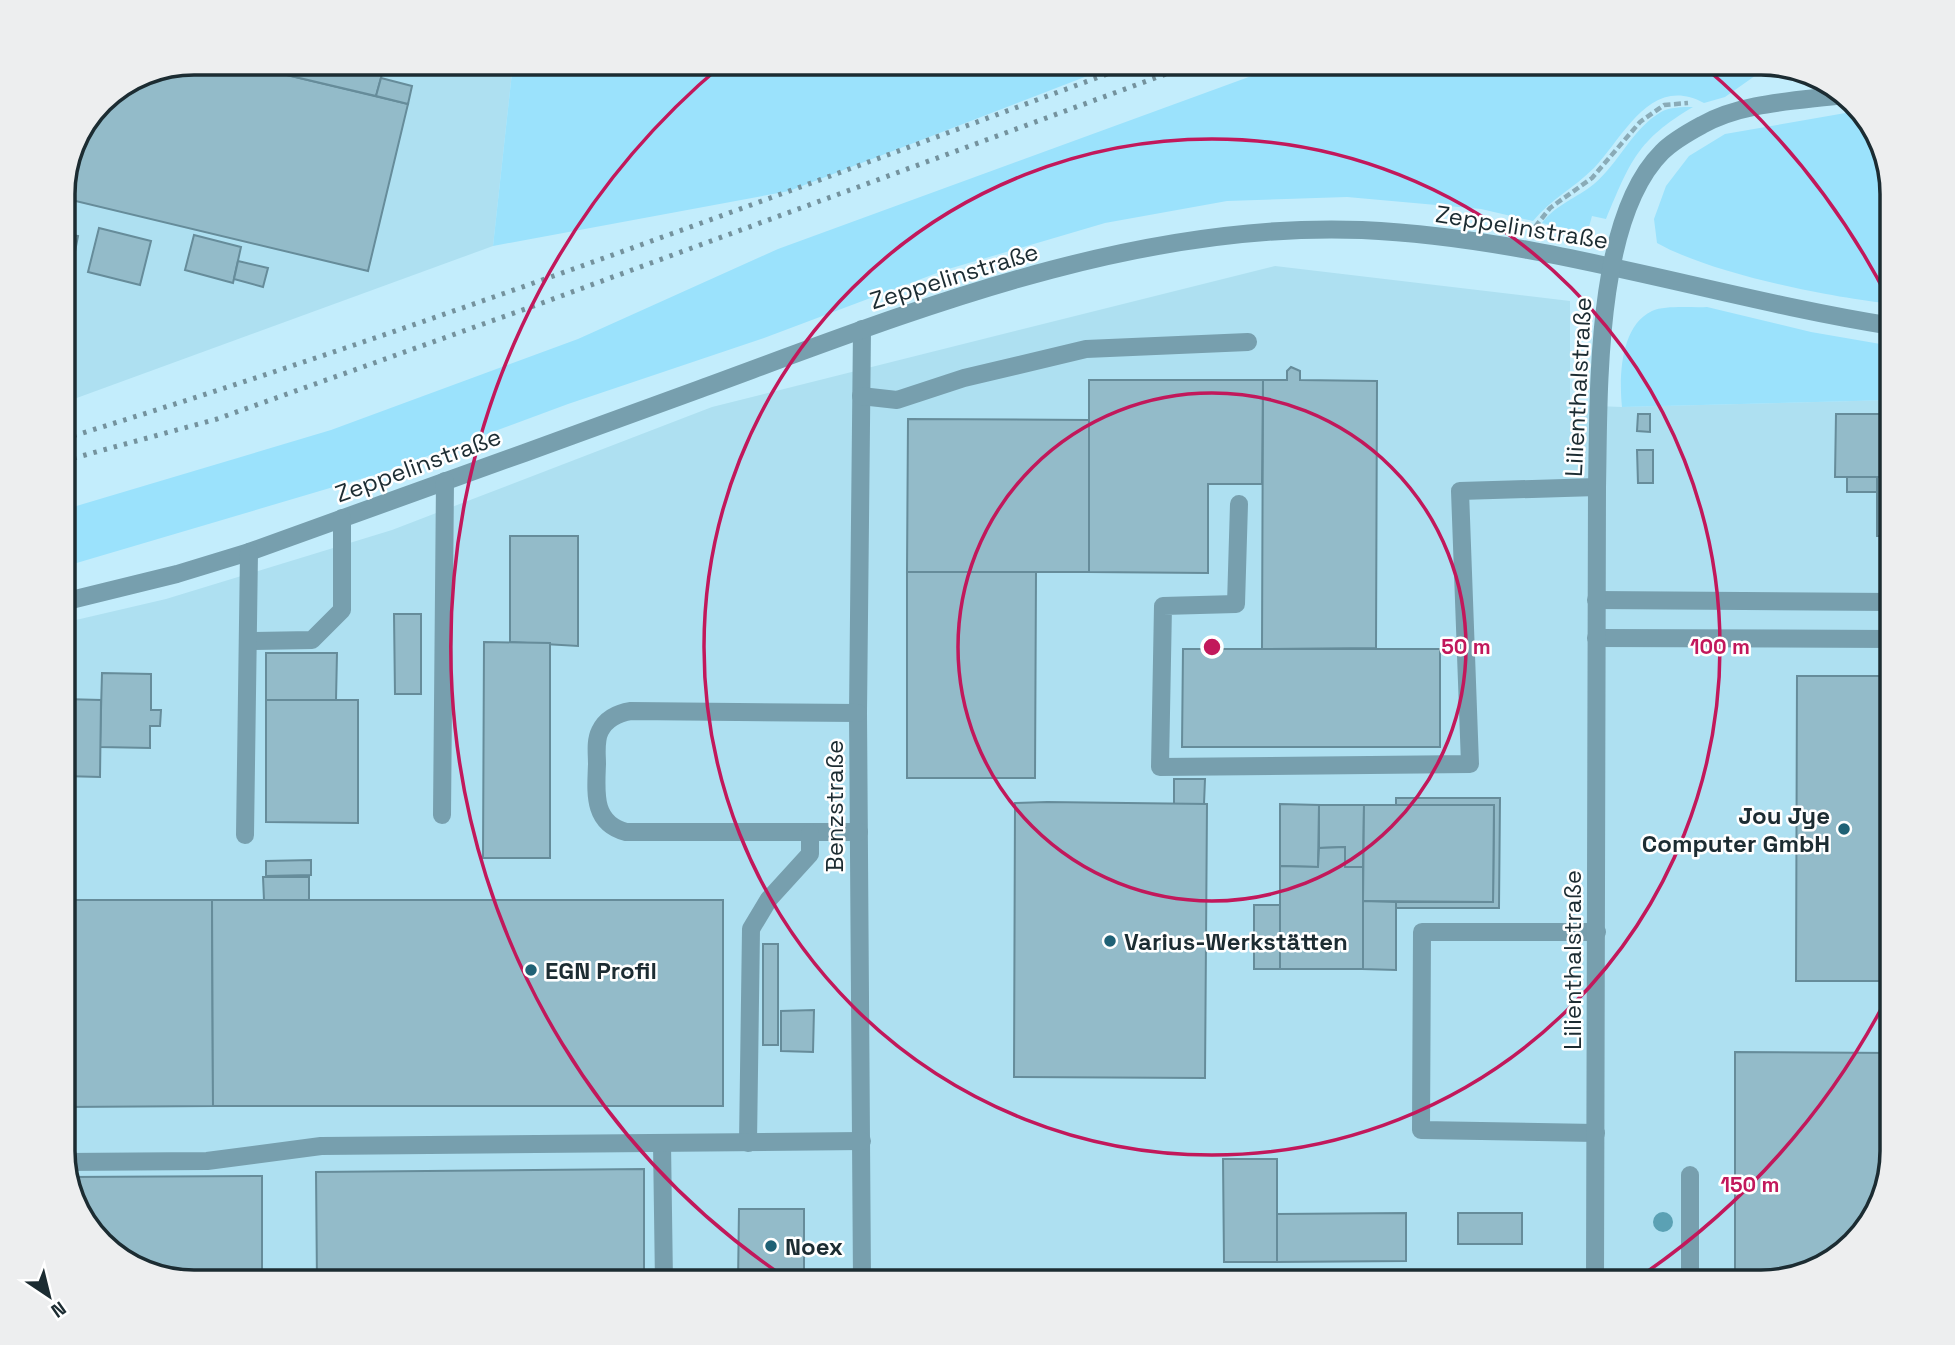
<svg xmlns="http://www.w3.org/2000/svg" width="1955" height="1345" viewBox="0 0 1955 1345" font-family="'Space Grotesk',sans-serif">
<rect width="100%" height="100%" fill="#c3edfc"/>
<g fill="#aee0f1">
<path d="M195 63H513L493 246 63 403V186L102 101 145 73Z"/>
<path d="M1275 266 1570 301V405L1622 407 1892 400V1151L1870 1224 1819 1268 1761 1282H195L121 1260 80 1216 63 1159V623L166 599 392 530 712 407Z"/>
</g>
<g fill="#9be2fc">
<path d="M513 63H1121L789 191 493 246Z"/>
<path d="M1287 63H1760L1769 66 1725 97 1704 103C1650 74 1624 137 1594 168 1574 188 1551 199 1533 221L1481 209 1347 197 1227 201 1105 223 945 270 764 338 568 404 384 472 63 567V510L331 430 578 339 778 249Z"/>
<path d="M1693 107C1637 140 1630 162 1606 219L1592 216 1587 234 1542 223C1555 205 1577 198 1594 184 1619 163 1632 129 1661 112 1670 107 1682 107 1693 107Z"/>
<path d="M1857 111C1903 160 1892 241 1892 304 1829 297 1712 274 1657 243L1654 219 1666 186 1689 156 1725 134Z"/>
<path d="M1707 307 1811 332 1892 346V400L1622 407C1619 378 1620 326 1652 311 1666 305 1692 308 1707 307Z"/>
</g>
<g fill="#93bbc9" stroke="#668c9a" stroke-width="2">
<path d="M195 63H236L408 104 368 271 63 198V186L102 101 145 73Z"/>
<path d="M236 63H385L376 96Z"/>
<path d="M381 78 412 86 408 104 376 96Z"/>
<path d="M99 228 151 241 140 285 88 272Z"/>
<path d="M63 233 78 236 72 267 63 265Z"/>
<path d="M194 235 241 247 233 283 185 270Z"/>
<path d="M238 261 268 268 263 287 234 279Z"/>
<path d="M1291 367 1300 371V380L1377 381 1376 648 1262 649 1263 380H1287V371Z"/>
<path d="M1089 380H1263L1262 484H1208V573L1089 572Z"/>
<path d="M1638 414H1650V432L1637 431Z"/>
<path d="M1836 414H1886L1885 477H1835Z"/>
<path d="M908 419 1089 420V572H907Z"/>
<path d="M1637 450H1653V483H1638Z"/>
<rect x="1847" y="477" width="30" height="15"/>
<rect x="1877" y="477" width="15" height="59"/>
<path d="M510 536H578V646L510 642Z"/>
<path d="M907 572H1036L1035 778H907Z"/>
<path d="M394 614H421V694H395Z"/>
<path d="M484 642 550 643V858H483Z"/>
<path d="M1183 649H1440V747H1182Z"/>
<path d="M266 653H337L336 700H266Z"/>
<path d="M102 673 151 674V710H161L160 726H150V748L100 747Z"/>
<path d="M1797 676H1892V981H1796Z"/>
<path d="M63 699 101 700 100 777 63 776Z"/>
<path d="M266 700H358V823L266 822Z"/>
<path d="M1174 779H1205L1204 804H1174Z"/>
<path d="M1396 798H1500L1499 908H1396V902H1493L1494 805H1396Z"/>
<path d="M1047 802 1207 804 1205 1078 1014 1077 1015 803Z"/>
<path d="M1280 804 1319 805 1318 867 1280 866Z"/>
<path d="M1319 805H1364L1363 867H1345V847L1319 848Z"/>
<path d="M1364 805H1494L1493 902 1363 901Z"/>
<path d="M1345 847V867H1363V969H1280V866L1318 867 1319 848Z"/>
<path d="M311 860V875L266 876V861Z"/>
<path d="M263 877H309V900H264Z"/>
<path d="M63 900H212L213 1106 63 1107Z"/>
<path d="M212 900H723V1106H213Z"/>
<path d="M1363 901 1396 902V970L1363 969Z"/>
<rect x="1254" y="905" width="26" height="64"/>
<rect x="763" y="944" width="15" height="101"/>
<path d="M814 1010 813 1052 781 1051V1011Z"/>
<path d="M1735 1052 1892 1053V1151L1870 1224 1819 1268 1761 1282H1735Z"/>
<rect x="63" y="1107" width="2" height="43"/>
<path d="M1223 1159H1277V1262H1224Z"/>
<path d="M644 1169V1282H317L316 1172Z"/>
<path d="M262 1176V1282H195L121 1260 80 1216 69 1177Z"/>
<path d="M739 1209H804V1282H738Z"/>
<path d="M1406 1213V1261L1277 1262V1214Z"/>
<rect x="1458" y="1213" width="64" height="31"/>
</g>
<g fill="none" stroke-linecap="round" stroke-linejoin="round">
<path stroke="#8aabb7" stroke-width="4.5" stroke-dasharray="7 3.5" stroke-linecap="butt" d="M1535 227 1550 208 1592 178 1640 122 1664 105 1688 103"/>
<g stroke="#779fae" stroke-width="18">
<path d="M862 329 858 713 862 1282"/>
<path d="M861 396 897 400 964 378 1086 349 1248 342"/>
<path d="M1239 504 1236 604 1163 606 1160 767 1470 764 1460 491 1597 487"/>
<path d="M1596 600 1892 602"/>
<path d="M63 602 177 574 249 552C399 498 550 444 700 389 910 312 1133 221 1362 230 1542 238 1715 298 1892 326"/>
<path d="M1596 638 1892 639"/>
<path d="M249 641 312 640 342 610V518"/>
<path d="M858 713 631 711C618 713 606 719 600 731 595 741 597 754 597 764 596 792 592 823 626 832H859"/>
<path d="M442 815 445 481"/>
<path d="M245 835 249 552"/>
<path d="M1596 1133 1421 1130 1422 932H1597"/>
<path d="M662 1143 664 1282"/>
<path d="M748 1143 751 929 769 899 810 854V833"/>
<path d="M64 1162 207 1161 321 1146 862 1141"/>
<path d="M1595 1282 1597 487C1599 395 1594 220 1662 152 1673 141 1689 132 1702 125 1742 102 1798 101 1843 95"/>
<path d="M1690 1282V1175"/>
</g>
<g stroke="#74929d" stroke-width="5" stroke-dasharray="3.5 7" stroke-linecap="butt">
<path d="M63 439C426 328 781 194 1137 63"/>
<path d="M63 461 217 419 542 303 1196 63"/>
</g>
</g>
<circle fill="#5ba1b4" cx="1663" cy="1222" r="10"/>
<g fill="none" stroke="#c2185b" stroke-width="3.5">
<circle cx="1212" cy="647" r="254"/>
<circle cx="1212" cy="647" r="508"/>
<path d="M1890 992A761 761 0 0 1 1632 1282M792 1282A761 761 0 0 1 723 64M1701 64A761 761 0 0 1 1890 302"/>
</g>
<g fill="#1f6175" stroke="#fff" stroke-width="2.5">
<circle cx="1844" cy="829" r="7"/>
<circle cx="1110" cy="941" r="7"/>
<circle cx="531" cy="970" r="7"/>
<circle cx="771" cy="1246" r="7"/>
</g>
<g text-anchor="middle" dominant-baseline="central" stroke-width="5" stroke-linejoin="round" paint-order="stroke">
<g font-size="24" fill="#1c2c32" stroke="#fff">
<text transform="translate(1522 227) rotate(9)">Zeppelinstraße</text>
<text transform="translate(954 276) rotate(-17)">Zeppelinstraße</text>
<text transform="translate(1578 387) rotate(-87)">Lilienthalstraße</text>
<text transform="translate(418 465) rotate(-20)">Zeppelinstraße</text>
<text transform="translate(834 806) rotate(-90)">Benzstraße</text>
<text transform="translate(1572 960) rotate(-90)">Lilienthalstraße</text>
</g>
<g font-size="24" font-weight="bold" fill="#1c2c32" stroke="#fff" text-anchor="start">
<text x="1830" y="815" text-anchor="end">Jou Jye<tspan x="1830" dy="28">Computer GmbH</tspan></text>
<text x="1124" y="941">Varius-Werkstätten</text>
<text x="545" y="970">EGN Profil</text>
<text x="785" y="1246">Noex</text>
</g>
</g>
<path d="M0 0H1955V1345H0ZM194 75H1761A119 119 0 0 1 1880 194V1151A119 119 0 0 1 1761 1270H194A119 119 0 0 1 75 1151V194A119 119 0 0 1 194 75Z" fill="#edeeef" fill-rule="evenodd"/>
<path fill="none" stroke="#1c2c32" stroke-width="3.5" d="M194 75H1761A119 119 0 0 1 1880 194V1151A119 119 0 0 1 1761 1270H194A119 119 0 0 1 75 1151V194A119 119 0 0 1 194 75Z"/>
<circle cx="1212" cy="647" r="10" fill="#c2185b" stroke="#fff" stroke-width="3.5"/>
<g font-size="21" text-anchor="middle" font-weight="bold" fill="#c2185b" stroke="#fff" stroke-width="5" stroke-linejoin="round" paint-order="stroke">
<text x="1466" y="654">50 m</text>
<text x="1720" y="654">100 m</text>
<text x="1750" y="1192">150 m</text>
</g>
<g transform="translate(49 1296) rotate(145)" stroke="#ffffff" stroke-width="5" paint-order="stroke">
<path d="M0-5L12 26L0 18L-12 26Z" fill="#1c2c32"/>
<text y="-10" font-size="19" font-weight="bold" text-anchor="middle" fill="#1c2c32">N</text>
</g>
</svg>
